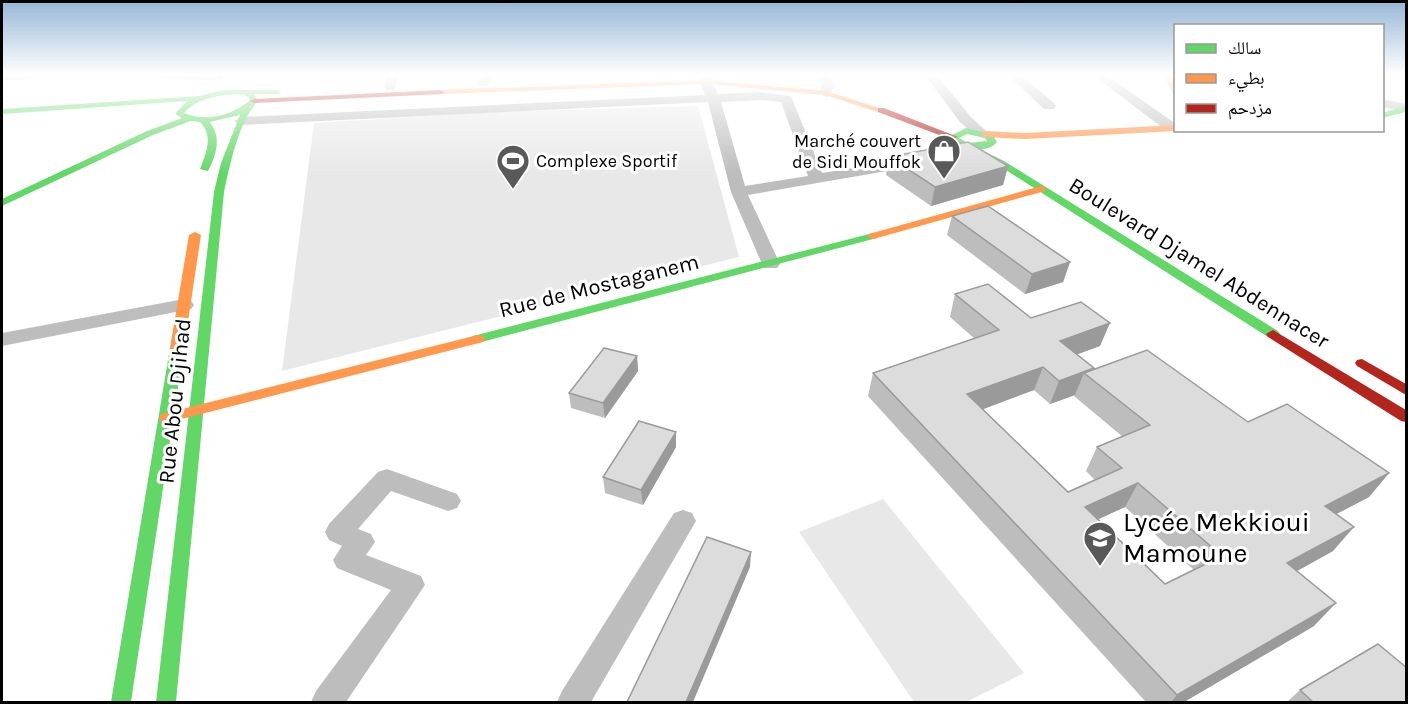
<svg xmlns="http://www.w3.org/2000/svg" width="1408" height="704" viewBox="0 0 1408 704" font-family="Karla,'Noto Naskh Arabic',sans-serif">
<rect width="100%" height="100%" fill="#fff"/>
<g fill="#e8e8e8">
<path d="M698 106 739 257 282 371 314 123 491 112Z"/>
<path d="M883 499 1024 673 966 702H914L799 532Z"/>
</g>
<g fill="none" stroke-linecap="round" stroke-linejoin="round">
<g fill="#bdbdbd" fill-rule="evenodd">
<path d="M2 75H37L31 79 2 81Z"/>
<path d="M387 75H399L394 90H386L384 87Z"/>
<path d="M484 75H497L487 86H479L477 83Z"/>
<path d="M698 75H710L718 94 761 92 791 96 822 173 916 158 923 162 916 166 748 195 780 264 777 268H765L762 264 731 192 708 102 241 125 234 121 241 117 705 95ZM761 100 781 102 808 176 745 186 721 102Z"/>
<path d="M817 75H829L834 84 830 96 826 97 820 93 822 84Z"/>
<path d="M925 75H937L970 116 987 132 985 135H975L960 122Z"/>
<path d="M1008 75H1021L1054 103 1056 106 1054 109H1044Z"/>
<path d="M1093 75H1106L1176 124 1177 130 1167 131Z"/>
<path d="M1382 99 1406 104V112L1382 107Z"/>
<path d="M184 299 191 301 194 305 191 309 2 346V333Z"/>
<path d="M387 469 457 494 461 501 457 508 448 511 391 491 358 529 371 534 375 542 366 555 421 576 425 585 346 702H311L316 691 391 590 337 568 333 560 342 546 329 540 325 532 329 524 378 472Z"/>
<path d="M683 510 692 513 696 521 591 702H557L562 691 674 513Z"/>
</g>
<g fill="#63d668" fill-rule="evenodd">
<path d="M223 90H277L281 92 277 94H254L258 101C239 121 230 164 224 192L176 702H156L214 192 221 163 240 115 210 122C222 138 216 155 208 171L200 169C206 153 214 136 200 122L191 121 153 135 2 206V199L147 131 182 118 175 114 187 101 2 114V109L199 96ZM241 94 248 97 250 100C231 116 207 122 184 113 198 97 220 95 241 94Z"/>
<path d="M1406 106V112L1382 118V113Z"/>
<path d="M966 128 992 134 997 142C992 148 987 149 979 149L1004 161 1278 331 1280 334 1278 337H1268L998 165 955 144 948 137ZM967 134 985 138 987 141 968 143 959 138Z"/>
<path d="M873 233 879 236 877 238 478 343 471 339 473 336Z"/>
<path d="M177 344 184 348 131 702H111L170 348Z"/>
</g>
<g fill="#ff974d" fill-rule="evenodd">
<path d="M1163 75H1171L1176 84V94L1172 92Z"/>
<path d="M706 80 826 91 885 110 881 113 825 95 706 84 440 94 436 92 440 90Z"/>
<path d="M1176 125V131L1025 139 985 137 980 134 985 131 1025 133Z"/>
<path d="M1041 186 1045 187V191L877 238 873 239 867 236 869 234Z"/>
<path d="M195 232 201 235 184 348 177 352 170 348 189 235Z"/>
<path d="M478 335 483 336 485 339 483 342 166 423 161 422 159 418 161 414 166 413Z"/>
</g>
<g fill="#b3261e" fill-rule="evenodd">
<path d="M440 90 444 92 443 94 254 103 250 101 254 99Z"/>
<path d="M878 108H884L958 137 950 139 878 112Z"/>
<path d="M1273 330 1406 410V422L1401 421 1268 337 1266 334Z"/>
<path d="M1362 359 1406 384V395L1357 366 1355 363 1357 360Z"/>
</g>
</g>
<g fill="#bdbdbd" fill-rule="evenodd">
<path d="M160 75H228L220 80 162 79Z"/>
<path d="M889 157 1008 166 1003 185 931 206 886 175Z"/>
<path d="M952 216 1070 262 1063 282 1025 294 947 235Z"/>
<path d="M955 294 1031 318 1100 346 1077 354 1094 368V369L1248 422 1389 473 1369 497 1336 514 1333 551 1297 571 1314 626 1184 702H1146L868 396 873 373 975 339 950 317ZM1034 390 1050 404 1075 395 1074 396 1123 437 1097 447 1086 471 1095 480 1068 492 982 409ZM1125 507 1194 570 1165 584 1098 519Z"/>
<path d="M637 356 638 371 605 418 571 408 569 393Z"/>
<path d="M676 432V447L643 505 605 493 603 477Z"/>
<path d="M1300 690 1407 702H1287Z"/>
</g>
<g fill="#9a9a9a">
<path d="M218 75H228L220 80Z"/>
<path d="M1008 166 1003 185 931 206 935 187Z"/>
<path d="M1070 262 1063 282 1025 294 1032 274Z"/>
<path d="M1110 323 1100 346 1051 364 1060 341Z"/>
<path d="M637 356 638 371 605 418 603 403Z"/>
<path d="M1043 367 1034 390 960 418 967 394Z"/>
<path d="M1094 368 1090 377 1084 373 1075 395 1050 404 1059 381Z"/>
<path d="M676 432V447L643 505 641 490Z"/>
<path d="M1389 473 1369 497 1306 530 1325 506Z"/>
<path d="M1138 483 1125 507 1073 531 1085 507Z"/>
<path d="M1354 527 1333 551 1268 587 1287 563Z"/>
<path d="M751 552 750 567 693 702H686Z"/>
<path d="M1336 603 1314 626 1184 702H1171L1177 695Z"/>
</g>
<g fill="#dcdcdc" stroke="#9a9a9a" stroke-width="1.5" fill-rule="evenodd">
<path d="M968 142 1008 166 935 187 889 157Z"/>
<path d="M988 206 1070 262 1032 274 952 216Z"/>
<path d="M988 284 1031 318 1081 302 1110 323 1060 341 1094 368 1059 381 1043 367 967 394 1068 492 1122 468 1097 447 1150 425 1084 373 1147 350 1248 422 1287 404 1389 473 1325 506 1354 527 1287 563 1336 603 1177 695 873 373 999 330 955 294ZM1138 483 1222 556 1165 584 1085 507Z"/>
<path d="M604 348 637 356 603 403 569 393Z"/>
<path d="M639 421 676 432 641 490 603 477Z"/>
<path d="M707 537 751 552 686 702H627Z"/>
<path d="M1378 644 1407 668V702H1313L1300 690Z"/>
</g>
<linearGradient id="sky" x2="0" y2="1"><stop stop-color="#95b6d6"/><stop offset="0.43" stop-color="#fff"/><stop offset="1" stop-color="#fff" stop-opacity="0"/></linearGradient>
<rect width="1408" height="173" fill="url(#sky)"/>
<defs>
<g id="shop-pin" transform="scale(1.725)"><path d="M0 17L-7.5 6A9.5 9.5 0 1 1 7.5 6Z" fill="#595959" stroke="#fff"/><path d="M-5-2.5h2.3a2.7 3.5 0 0 1 5.4 0H5L5.5 6h-11ZM-1.5-2.5h3a1.5 2.3 0 0 0-3 0Z" fill="#fff"/></g>
<g id="stadium-pin" transform="scale(1.725)"><path d="M0 17L-7.5 6A9.5 9.5 0 1 1 7.5 6Z" fill="#595959" stroke="#fff"/><path d="M0-5a6.5 5 0 1 0 0 10a6.5 5 0 1 0 0-10ZM-3.5-1.8h7v3.6h-7Z" fill="#fff"/></g>
<g id="school-pin" transform="scale(1.725)"><path d="M0 17L-7.5 6A9.5 9.5 0 1 1 7.5 6Z" fill="#595959" stroke="#fff"/><path d="M0-5L7-2L0 1L-7-2ZM-4 1L0 2.5L4 1V4Q0 6-4 4Z" fill="#fff"/></g>
</defs>
<g fill-rule="evenodd">
<use href="#shop-pin" x="944" y="151"/>
<use href="#stadium-pin" x="513" y="161"/>
<use href="#school-pin" x="1100" y="538"/>
</g>
<g text-anchor="middle" dominant-baseline="central" stroke-width="6" stroke-linejoin="round" paint-order="stroke">
<g font-size="18" fill="#000" stroke="#fff" text-anchor="end">
<text x="921" y="141">Marché couvert<tspan x="921" dy="21">de Sidi Mouffok</tspan></text>
<text x="536" y="161" text-anchor="start">Complexe Sportif</text>
</g>
<g font-size="22" fill="#000" stroke="#fff">
<text transform="translate(1199 263) rotate(32)">Boulevard Djamel Abdennacer</text>
<text transform="translate(599 286) rotate(-14)">Rue de Mostaganem</text>
<text transform="translate(175 401) rotate(-84)">Rue Abou Djihad</text>
</g>
<g font-size="27" fill="#000" stroke="#fff" text-anchor="start">
<text x="1123" y="522">Lycée Mekkioui<tspan x="1123" dy="31">Mamoune</tspan></text>
</g>
</g>
<rect width="1408" height="704" fill="none" stroke="#000000" stroke-width="6"/>
<rect x="1174" y="24" width="210" height="108" fill="#ffffff" stroke="#999999" stroke-width="1.5"/>
<rect x="1186" y="44" width="30" height="9" fill="#63d668" stroke="#999999" stroke-width="1.5"/>
<text x="1228" y="54" font-size="18" fill="#000000">سالك</text>
<rect x="1186" y="74" width="30" height="9" fill="#ff974d" stroke="#999999" stroke-width="1.5"/>
<text x="1228" y="84" font-size="18" fill="#000000">بطيء</text>
<rect x="1186" y="104" width="30" height="9" fill="#b3261e" stroke="#999999" stroke-width="1.5"/>
<text x="1228" y="114" font-size="18" fill="#000000">مزدحم</text>
</svg>
